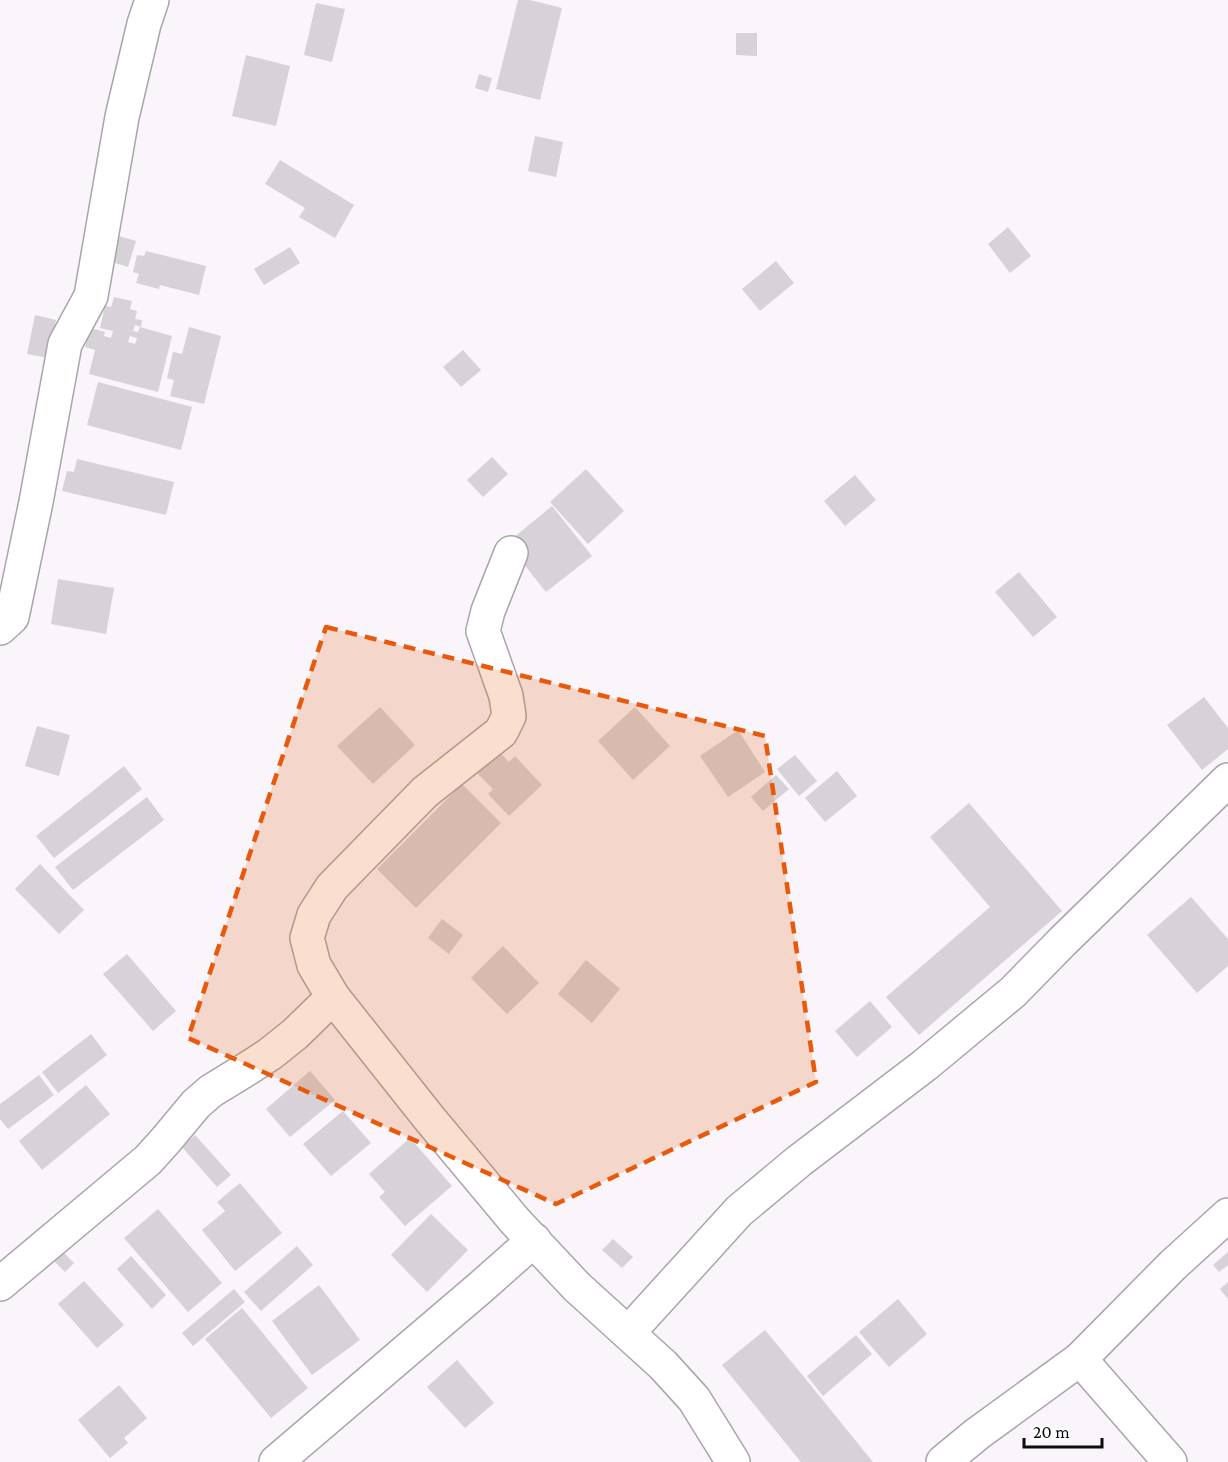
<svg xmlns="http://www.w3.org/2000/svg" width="1228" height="1462" viewBox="0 0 1228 1462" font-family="'Crimson Pro',serif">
<rect width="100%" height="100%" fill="#f9f5fb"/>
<g fill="#d6d2d7" fill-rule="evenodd">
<path d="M518 0H530L562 8 540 100 496 89Z"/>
<path d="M316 3 345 9 332 62 304 55Z"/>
<path d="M736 33H757V56L736 55Z"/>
<path d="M246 55 290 66 276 126 232 116Z"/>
<path d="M479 74 492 78 488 92 475 88Z"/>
<path d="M535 136 563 142 556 177 528 171Z"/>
<path d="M280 160 354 205 335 238 299 217 305 208 265 184Z"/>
<path d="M1008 227 1031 256 1010 273 988 244Z"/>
<path d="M115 235 136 241 128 267 115 263 113 268 106 265Z"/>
<path d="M290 247 300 263 264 285 254 269Z"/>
<path d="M146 251 206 266 199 295 160 285 159 289 136 283 139 274 133 272 137 255 144 256Z"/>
<path d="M776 261 794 283 760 311 742 289Z"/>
<path d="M114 297 132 301 130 309 137 311 135 319 142 320 141 327 135 325 133 331 138 332 140 327 172 336 158 392 89 374 95 350 85 347 90 328 105 332 104 336 111 338 113 331 100 328 105 306 111 307ZM130 336 137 338 135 344 128 342Z"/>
<path d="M35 315 56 320 49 358 27 354Z"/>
<path d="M189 327 221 336 204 404 170 396 174 380 167 378 173 352 182 354Z"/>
<path d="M463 350 481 370 461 387 443 367Z"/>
<path d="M98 382 192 407 181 450 87 425Z"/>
<path d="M492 457 508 474 483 497 467 480Z"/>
<path d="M77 459 174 482 166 515 62 491 67 471 74 472Z"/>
<path d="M586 469 624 511 588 544 550 502Z"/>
<path d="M855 475 876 500 845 526 824 501Z"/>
<path d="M552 506 592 556 546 592 507 543Z"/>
<path d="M1019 572 1057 617 1033 637 995 592Z"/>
<path d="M58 579 114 588 106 634 51 624Z"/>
<path d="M1204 697 1228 728V749L1202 770 1167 725Z"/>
<path d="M380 707 415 745 373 784 337 746Z"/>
<path d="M635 707 670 746 633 780 598 741Z"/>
<path d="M37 726 70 735 59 776 25 766Z"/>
<path d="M738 730 765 772 728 797 700 756Z"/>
<path d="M499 751 509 762 515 756 542 785 509 816 488 794 493 789 476 772Z"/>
<path d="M795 755 817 781 799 796 777 769Z"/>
<path d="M124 766 142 789 54 858 36 836Z"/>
<path d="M837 771 857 796 825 822 805 798Z"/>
<path d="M776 775 789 789 763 811 751 797Z"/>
<path d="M462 784 501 823 416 908 377 869Z"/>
<path d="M147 797 164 820 73 890 55 867Z"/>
<path d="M969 803 1062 911 919 1035 886 997 990 907 930 837Z"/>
<path d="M40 864 84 910 59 934 15 889Z"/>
<path d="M1191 897 1228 939V966L1197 993 1147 935Z"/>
<path d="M442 919 463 935 449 954 428 938Z"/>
<path d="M503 946 539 983 507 1014 471 978Z"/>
<path d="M127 954 176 1011 153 1031 103 974Z"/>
<path d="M586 960 620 989 592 1023 558 994Z"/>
<path d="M870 1001 892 1027 857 1057 835 1031Z"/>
<path d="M91 1034 107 1055 58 1093 42 1072Z"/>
<path d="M310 1071 335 1100 290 1137 266 1109Z"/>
<path d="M39 1075 54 1095 8 1129 0 1119V1104Z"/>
<path d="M86 1085 110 1114 42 1170 19 1141Z"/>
<path d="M343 1111 371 1143 331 1176 303 1144Z"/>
<path d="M195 1135 231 1175 217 1187 182 1147Z"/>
<path d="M410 1138 452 1186 405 1226 379 1197 385 1192 369 1174Z"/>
<path d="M240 1183 282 1233 235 1271 202 1230 225 1211 217 1202Z"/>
<path d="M158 1209 222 1283 188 1312 124 1238Z"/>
<path d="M431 1214 468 1250 427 1292 391 1255Z"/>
<path d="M613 1239 633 1257 622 1268 602 1250Z"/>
<path d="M297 1246 313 1265 261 1311 244 1292Z"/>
<path d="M59 1248 74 1263 65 1272 50 1257Z"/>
<path d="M1228 1252V1265L1219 1272 1213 1265Z"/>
<path d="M131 1256 166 1295 152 1309 117 1269Z"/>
<path d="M84 1281 124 1325 97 1348 58 1304Z"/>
<path d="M1228 1282V1299L1220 1289Z"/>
<path d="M319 1285 360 1340 312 1375 272 1321Z"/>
<path d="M234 1289 245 1302 193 1346 182 1333Z"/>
<path d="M898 1299 927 1334 889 1367 859 1332Z"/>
<path d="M242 1308 308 1388 271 1418 205 1339Z"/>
<path d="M765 1330 804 1377 873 1462H801L761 1413 722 1365Z"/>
<path d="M856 1335 872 1354 823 1396 807 1376Z"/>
<path d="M457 1360 494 1403 465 1428 427 1387Z"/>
<path d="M119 1385 147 1418 124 1438 128 1443 110 1458 78 1420Z"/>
</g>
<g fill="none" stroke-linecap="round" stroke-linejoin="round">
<g stroke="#a9a5ab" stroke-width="36">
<g id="minor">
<path d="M511 553 488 611 483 631 506 696 509 716 501 732 425 792 332 887 314 915 307 938 314 965 333 997 429 1118 515 1221 577 1287 663 1365 694 1399 733 1462"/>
<path d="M0 628 12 617 36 502 65 344 91 296 122 117 144 24 152 0"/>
<path d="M0 1284 148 1160 166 1140 196 1104 211 1091 250 1067 270 1054 295 1034 333 997"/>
<path d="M628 1333 739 1211 799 1161 925 1065 1013 992 1063 941 1228 780"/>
<path d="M1080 1359 1170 1462"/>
<path d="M276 1462 481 1287 534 1240"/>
<path d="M943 1462 977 1434 1080 1359 1173 1265 1228 1215"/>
</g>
</g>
<use href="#minor" stroke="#fff" stroke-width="33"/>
</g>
<path fill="#e8590c" fill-opacity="0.2" stroke="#e8590c" stroke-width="4.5" stroke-dasharray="12 8" stroke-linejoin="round" d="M326 627 765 736 816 1082 556 1204 188 1038Z"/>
<path d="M1024 1438v9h78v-9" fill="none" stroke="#0c0b0d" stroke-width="3"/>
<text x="1033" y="1438" font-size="18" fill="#0c0b0d" stroke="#ffffff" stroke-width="4.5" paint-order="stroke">20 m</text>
</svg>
